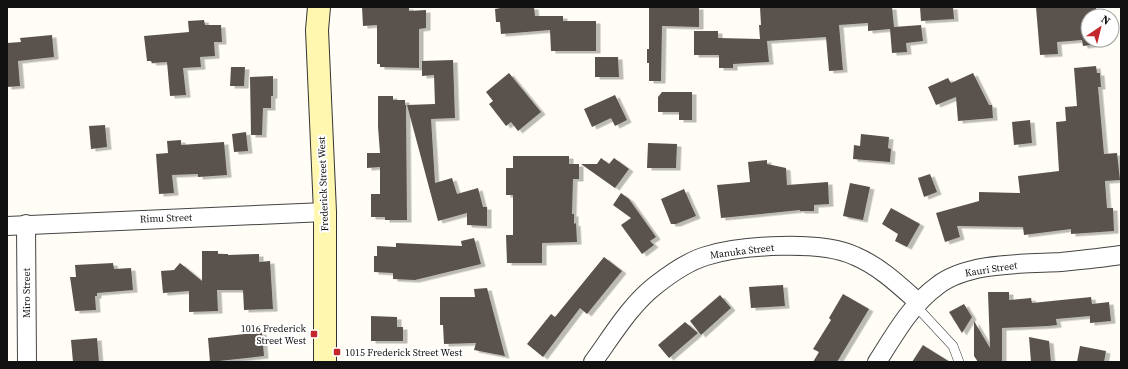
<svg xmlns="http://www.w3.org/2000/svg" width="1128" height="369" viewBox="0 0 1128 369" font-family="'Source Serif 4',serif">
<defs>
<filter id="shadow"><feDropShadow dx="4.5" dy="2.5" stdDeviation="0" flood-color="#0004"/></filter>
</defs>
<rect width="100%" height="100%" fill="#fffdf5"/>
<g fill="#5a524d" filter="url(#shadow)">
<path d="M362 7H409V11L426 10V28L419 29V68L380 67V64H377V25L363 26Z"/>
<path d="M506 7H534L535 16H563V21H596V51H551L550 30 501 34 500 22H496L495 9Z"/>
<path d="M649 7H699V27L662 26 661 81H649V63H647V49H649Z"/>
<path d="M760 7H892L894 27 921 25 923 41 906 43 907 52 892 53 890 29 868 31V23L839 25 843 70 829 71 826 37 767 41 769 62 733 64V68H719V55H694V31H718V38L760 39 759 25H761Z"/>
<path d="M920 7H953L954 19 921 21Z"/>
<path d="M1036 7H1096L1097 16H1088V40H1099L1100 44 1083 46 1082 40 1057 42 1058 54 1040 55Z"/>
<path d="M204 20 205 25H221L222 42H214L215 56 200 57 201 67 183 68 186 95 170 96 167 62 152 63 151 61H147L144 36 189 32 188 21Z"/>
<path d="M52 35 54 57 18 61 20 86 7 87V43L21 42 20 38Z"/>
<path d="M595 57H618L619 77H595Z"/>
<path d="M453 60 455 118 431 119 435 183 452 178 457 194 478 188 483 207H487V226L467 225V213L438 221 407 105 435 104 434 75 422 76V61Z"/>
<path d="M1096 66 1097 73H1100L1101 87H1098L1104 154 1117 153 1120 180 1105 181 1107 208H1113L1114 231 1071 234V229L1024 235 1023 227 957 226 960 237 945 242 936 213 979 201V192L1020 193 1018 176 1059 171 1056 122 1066 121 1065 107 1077 106 1074 68Z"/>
<path d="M231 67H245L244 86H230Z"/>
<path d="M509 73 541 112 518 131 511 122 506 126 489 104 493 101 486 92Z"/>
<path d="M973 73 989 105H992L993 118 958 121 956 97 936 105 928 87 948 78 951 83Z"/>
<path d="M273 76V96H271V108H263L262 135H251L250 77Z"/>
<path d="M662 92H692V120H679V112H658V97Z"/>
<path d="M615 95 627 120 615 126 611 118 592 127 584 109Z"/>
<path d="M378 96H393V100H405V105H406L407 220H385V217H371V194H380V167L367 168V153H380L378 127Z"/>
<path d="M1030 120 1032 143 1014 145 1012 122Z"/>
<path d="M105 125 107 147 91 149 89 126Z"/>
<path d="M246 132 248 151 234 152 232 134Z"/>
<path d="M861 134 889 137 888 148 891 149 890 162 853 159 854 145 860 146Z"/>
<path d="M181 140V145L224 142 227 175 198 177V174L172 175 174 193 159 194 156 154 168 153 167 141Z"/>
<path d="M648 143 677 144 676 168H647Z"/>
<path d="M513 156H569V164H579V179H573L572 214H574V224L576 223 577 242 542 243V263H507L506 235H513V195H506V168H513Z"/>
<path d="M601 158 609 164 614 158 629 169 615 188 581 164H597Z"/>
<path d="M767 160V164L786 168 787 185 828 182 829 204 814 205V211H800V210L721 218 717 185 750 182 748 162Z"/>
<path d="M930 174 937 192 924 197 918 178Z"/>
<path d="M850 183 870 187 863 220 843 216Z"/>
<path d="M684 189 696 216 676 224H671L661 199Z"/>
<path d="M621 193 629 199 656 237 650 241 654 245 642 254 621 225 631 218 613 205Z"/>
<path d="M891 208 920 224 907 247 895 241 898 234 882 224Z"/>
<path d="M474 238 481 264 415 280 393 279V273L374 272V256H377V246L396 247V243L462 246 461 241Z"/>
<path d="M202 251H218V254H228V255L259 254V262L270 261 273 309 244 310 243 290H217L218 311 189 312V291L163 293 161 271 174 270 180 263 202 281Z"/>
<path d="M604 257 622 271 587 314 580 308 543 357 527 344 551 314 555 317Z"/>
<path d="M113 263 114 269 131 268 133 290 97 293V296H95L96 310 75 311 70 277H76L75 265Z"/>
<path d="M783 285 785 306 751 308 749 287Z"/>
<path d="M487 288 505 356 474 350 476 343 444 344 443 325H440V297H475L474 289Z"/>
<path d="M988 292H1009V300L1031 298 1032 303 1091 297 1092 304 1109 302 1111 321 1090 323V316L1056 319 1057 325 1048 326 1002 328V362H978L974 356V321L990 348Z"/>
<path d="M843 294 869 309 837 362H813L819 352 813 349 831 320 829 318Z"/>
<path d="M720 295 731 308 701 335 690 321Z"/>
<path d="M964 304 972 317 962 333 949 312Z"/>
<path d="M371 316 397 317V327H403V341H371Z"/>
<path d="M685 322 698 333 669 358 658 345Z"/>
<path d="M262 332 264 356 210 362 208 338Z"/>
<path d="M1029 337 1049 341 1051 362H1031Z"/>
<path d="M97 338 99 362H73L71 340Z"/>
<path d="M923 345 929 349 950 362H912Z"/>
<path d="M1080 346 1106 351 1104 362H1077Z"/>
</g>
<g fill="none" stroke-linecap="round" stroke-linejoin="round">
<g stroke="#444" stroke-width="10">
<path id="service" d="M915 305 953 346 959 362"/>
</g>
<g stroke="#444" stroke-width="20">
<g id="minor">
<path d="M26 224 27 362"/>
<path d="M7 226 325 212"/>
<path d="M593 362C612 336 630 305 656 285 670 274 689 261 706 256 741 245 821 240 855 256 879 266 899 285 918 302"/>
<path d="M877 362C895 334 910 306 937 286 967 262 1024 264 1061 262 1081 260 1101 258 1121 255"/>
</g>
</g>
<g stroke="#333" stroke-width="24">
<path id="secondary" d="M319 7 317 30 325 212V362"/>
</g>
<use href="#service" stroke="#fff" stroke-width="9"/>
<use href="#minor" stroke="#fff" stroke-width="18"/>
<use href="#secondary" stroke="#fff6b0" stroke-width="22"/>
</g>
<g fill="#c4262e" stroke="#fff" stroke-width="1.5">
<rect x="310" y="330" width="8" height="8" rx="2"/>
<rect x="333" y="348" width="8" height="8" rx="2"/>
</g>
<g text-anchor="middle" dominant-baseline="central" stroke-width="4" stroke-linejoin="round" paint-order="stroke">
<g font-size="10" fill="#111" stroke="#fff">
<text transform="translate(323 184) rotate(-92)">Frederick Street West</text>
<text transform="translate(166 218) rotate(-2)">Rimu Street</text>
<text transform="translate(742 251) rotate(-7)">Manuka Street</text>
<text transform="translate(991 269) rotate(-9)">Kauri Street</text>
<text transform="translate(26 293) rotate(-90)">Miro Street</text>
</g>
<g font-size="10" fill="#111" stroke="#fff" text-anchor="end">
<text x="306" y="328">1016 Frederick<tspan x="306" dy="12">Street West</tspan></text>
<text x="345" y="352" text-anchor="start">1015 Frederick Street West</text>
</g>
</g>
<rect width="1128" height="369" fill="none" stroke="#111111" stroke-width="16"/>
<g transform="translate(1100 28) rotate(35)"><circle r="19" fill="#ffffff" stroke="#a0a0a0"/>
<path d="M0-3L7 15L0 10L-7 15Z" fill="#c4262e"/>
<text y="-6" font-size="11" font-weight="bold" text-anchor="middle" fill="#111111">N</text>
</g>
</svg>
